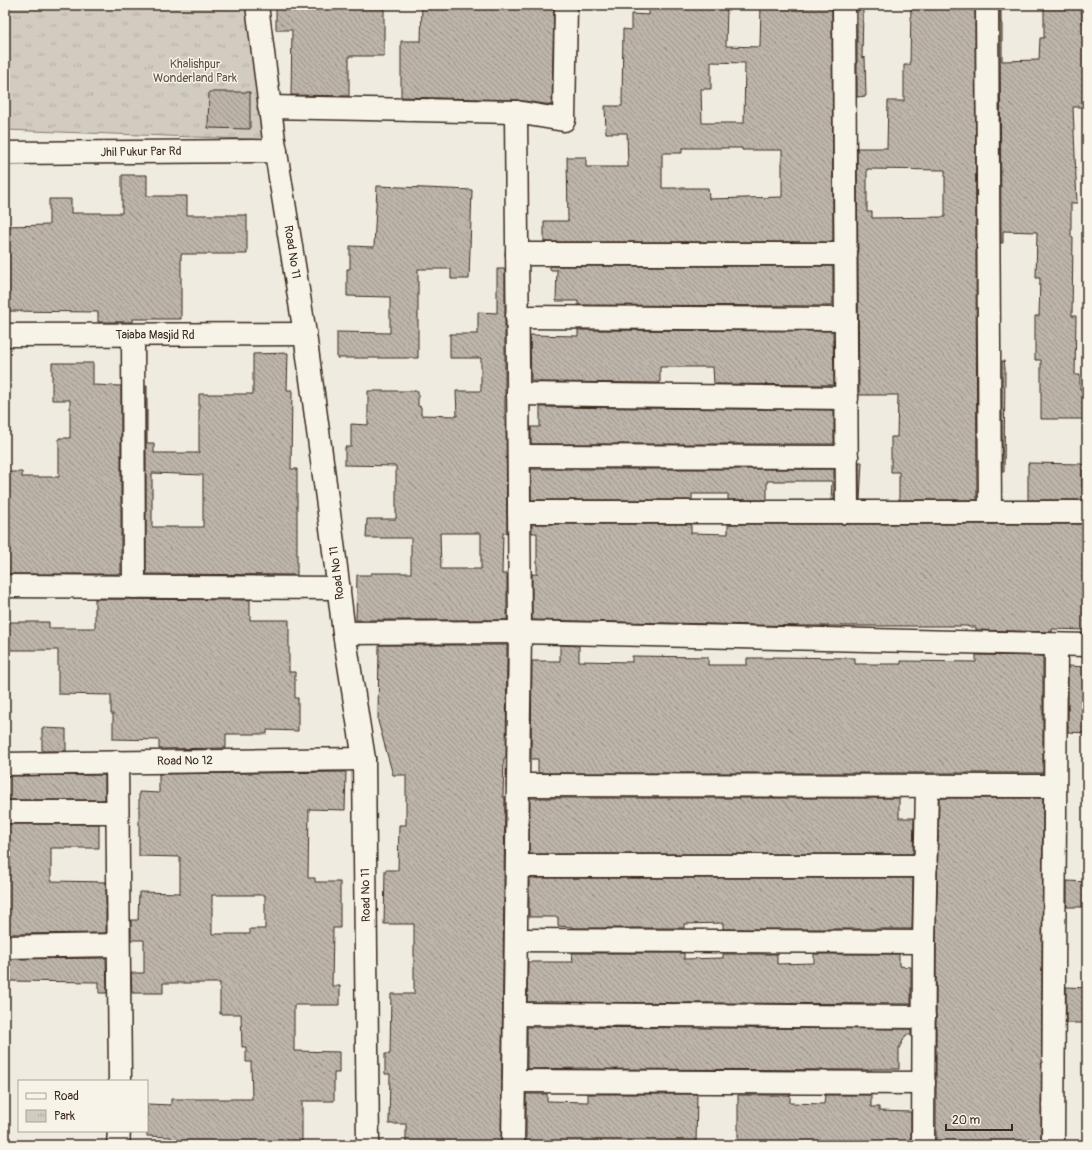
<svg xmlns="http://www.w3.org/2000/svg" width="1092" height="1150" viewBox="0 0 1092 1150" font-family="Pangolin,sans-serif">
<defs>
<pattern id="park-tufts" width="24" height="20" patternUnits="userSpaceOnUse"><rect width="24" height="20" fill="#d1cbc0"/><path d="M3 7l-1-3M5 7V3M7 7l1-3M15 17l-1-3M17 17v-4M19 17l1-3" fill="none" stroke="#b4aea5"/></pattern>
<pattern id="building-back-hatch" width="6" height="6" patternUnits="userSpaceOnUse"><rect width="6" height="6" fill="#bdb5aa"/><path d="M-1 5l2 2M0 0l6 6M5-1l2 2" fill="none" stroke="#9b938a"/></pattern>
</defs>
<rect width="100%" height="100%" fill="#efebe0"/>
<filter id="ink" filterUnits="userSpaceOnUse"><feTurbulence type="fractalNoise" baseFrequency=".025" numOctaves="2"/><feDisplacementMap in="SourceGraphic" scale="8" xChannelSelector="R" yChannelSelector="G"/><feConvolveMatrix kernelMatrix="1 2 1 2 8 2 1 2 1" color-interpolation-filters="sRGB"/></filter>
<g filter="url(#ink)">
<path fill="url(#park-tufts)" stroke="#867a6f" d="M5 5H253L274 140 5 130Z"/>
<g fill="url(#building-back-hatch)" stroke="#3b2a1e" fill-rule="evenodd">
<path d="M276 5H384V56H349V96L291 95 292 30H276Z"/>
<path d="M422 5H554L552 105 516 100 401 97V41H421Z"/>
<path d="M649 5H727L726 46 760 47 761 5H832L833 242H544V221H568L567 157H586V167H628L627 133H606L605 106H622L623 29 631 30V14L649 15ZM711 62 745 63 744 123H702L701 89H711ZM682 148H742V150H782V197L709 199 708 188H662V153H682Z"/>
<path d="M911 5H975L977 500H899V472H891V437H897L898 395H859L857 148H887L888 101H904V65H910ZM867 169 945 170V217L872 218V212H867Z"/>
<path d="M1000 5H1001V23H1002V61L1039 60 1040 38H1044V5H1082V23H1087V107H1073L1077 203H1071V237H1073L1072 316H1076L1075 375H1080V389H1087V419H1041V360H1035V316H1039L1040 278H1036L1037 232 1003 231V243H1001Z"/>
<path d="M857 10H863L862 58 865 57 866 96 857 97Z"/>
<path d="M209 92H250V129L208 128Z"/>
<path d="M122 175H147V196H187V215H247V254H181V319H133V322H98V312L5 311V226L49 225V199H71V213H122Z"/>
<path d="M377 186 472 190 469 279H451V269H418V358H337V332L390 333V297L347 296V269H350V246L374 247Z"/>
<path d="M550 266H833V306L578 305V301H556L557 270H550Z"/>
<path d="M497 269H505V427H506L507 533H503L502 574H507V620H356L357 575H371V573H411V538H366L367 519H396V466L345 465V447H351V424L368 425V391H418V406L421 407V415L457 416 456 391H481V358H450V334H478V312L497 313ZM440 533H481V569H441Z"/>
<path d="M578 330 833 331 834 385 714 384 713 367H660V383L540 382V381H531L530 335 578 336Z"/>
<path d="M288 353 287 390H292L291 469H297V575L146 574V386H147V443H154V453H199V394H253V354ZM152 473 203 475V527H152Z"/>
<path d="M1002 361H1004L1005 368 1004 472H1002Z"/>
<path d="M52 363H93V385L121 386V574H5V472H22V477H59V438H70V400H52Z"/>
<path d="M540 407 834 410V444H531V427H540Z"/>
<path d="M859 462H862L860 500H859Z"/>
<path d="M1028 463 1082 464V487H1084V500H1028Z"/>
<path d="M531 469H834V500H831L832 481H767V500H728V494H692V500H531Z"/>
<path d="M532 524H691V533L728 534V524H1087V630L1052 629V632L976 630V627H968V626H802L532 620V574H537V533H532Z"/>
<path d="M95 599 250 600V620H289V672H295V698H298V731L267 730V734H226V748L159 749V740L113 739V714H111V695L58 694V650H5V622H49V628H95Z"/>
<path d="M379 645H507L506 759 504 758 503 797H505L501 1145H406V1124H389L390 1074H385V1054H390L391 994H414V924H384L385 870H398L399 825H406V775H393L378 721Z"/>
<path d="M560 645 579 646V661L632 662V656L708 657V665H747V658H772V657L855 658V664H901V661L976 662V655L1043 656V773H538V759H531L532 661H560Z"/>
<path d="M1068 666 1087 667V733L1068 732Z"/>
<path d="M42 728 66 729V751H42Z"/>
<path d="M346 772 345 810 309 809 308 878H315V882H340V928H333L332 986H340V1005H294V1051L339 1052V1073H334V1101H302V1145H171V1137L147 1136V1104L171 1105V1099H252L251 1062H246V1047H242L241 1014H220V983H163V993H132L131 973H144V940H131V920H138L139 892 180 893V857L139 856V792L159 793V774ZM212 895H265V929H250V934H212Z"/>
<path d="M105 775V800H5V776Z"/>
<path d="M530 798H899V818H914L913 854H529Z"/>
<path d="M939 798H1043L1041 1145H936V942Z"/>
<path d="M5 824H99V848H51V881L106 882V933L5 934Z"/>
<path d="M529 878H913L912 929H723V923L684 924V928H572V927L558 926V917H529Z"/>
<path d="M1067 881 1087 882V907H1067Z"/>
<path d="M572 953H684V959L723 958V954H777V964L814 963V954H899V966L911 967V1004L527 1002 528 962H573Z"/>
<path d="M106 958 107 993H99V982L5 981V959Z"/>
<path d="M1066 987 1087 988V1023H1066Z"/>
<path d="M527 1027 911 1029V1035H906L899 1048V1069H871V1070L588 1069V1068L527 1069Z"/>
<path d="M526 1094H547V1101L588 1102V1094H697L696 1145H526Z"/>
<path d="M738 1095H790V1103L824 1104 825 1095H871V1107H879V1111L911 1112V1145H738Z"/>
</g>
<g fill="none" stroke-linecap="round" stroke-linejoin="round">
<g stroke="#3b2a1e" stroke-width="25">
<g id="street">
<path d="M844 5 847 512"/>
<path d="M987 5 990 512"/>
<path d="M269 107 516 112 564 120 566 5"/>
<path d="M5 153 276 151"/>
<path d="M517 254H846"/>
<path d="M517 317 846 319"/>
<path d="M5 335 305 334"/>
<path d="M133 335 134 587"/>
<path d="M518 394 847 398"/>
<path d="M519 456 847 457"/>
<path d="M519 512H1087"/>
<path d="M5 586 339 588"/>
<path d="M344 633 520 632 1087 645"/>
<path d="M117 762 120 1081"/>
<path d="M5 764 364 759"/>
<path d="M518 785 1046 786"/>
<path d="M5 812H117"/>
<path d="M517 866H926"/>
<path d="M516 940 924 942"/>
<path d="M5 947 118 945"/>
<path d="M515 1014 924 1017"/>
<path d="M514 1081 924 1083"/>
<path d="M118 1145 119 1131"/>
<path d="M513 1145 520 632 516 112"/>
<path d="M923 1145 924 942 927 786"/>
<path d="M1053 1145 1056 645"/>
</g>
</g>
<g stroke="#3b2a1e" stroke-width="25">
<path id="secondary" d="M257 5 274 140 305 334 333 543 344 633 364 759 368 1145"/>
</g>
<use href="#street" stroke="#f7f3e8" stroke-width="22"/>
<use href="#secondary" stroke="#f7f3e8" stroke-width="22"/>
</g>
</g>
<g text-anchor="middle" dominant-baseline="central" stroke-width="3" stroke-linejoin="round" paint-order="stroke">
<g font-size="12" fill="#605246" stroke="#f7f3e8">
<text x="195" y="64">Khalishpur<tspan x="195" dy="14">Wonderland Park</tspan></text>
</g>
<g font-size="12" fill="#3b2a1e" stroke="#f7f3e8">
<text transform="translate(141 152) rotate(-1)">Jhil Pukur Par Rd</text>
<text transform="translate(292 252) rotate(81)">Road No 11</text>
<text x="155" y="335">Taiaba Masjid Rd</text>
<text transform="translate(337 573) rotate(-97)">Road No 11</text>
<text transform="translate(185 761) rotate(-1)">Road No 12</text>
<text transform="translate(366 895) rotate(-91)">Road No 11</text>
</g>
</g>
<rect width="1092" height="1150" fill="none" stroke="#f7f3e8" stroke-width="20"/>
<rect x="10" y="10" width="1072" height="1130" fill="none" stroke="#3b2a1e" stroke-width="1.5" filter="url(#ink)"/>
<rect x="18" y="1080" width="130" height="52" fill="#f7f3e8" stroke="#aca397"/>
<rect x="26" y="1093" width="20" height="6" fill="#f7f3e8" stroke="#aca397"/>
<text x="54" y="1100" font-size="12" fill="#3b2a1e">Road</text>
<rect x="26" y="1110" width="20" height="12" fill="url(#park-tufts)" stroke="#aca397"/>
<text x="54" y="1120" font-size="12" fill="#3b2a1e">Park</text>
<path d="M946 1124v6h66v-6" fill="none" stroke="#3b2a1e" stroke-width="2"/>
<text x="952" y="1124" font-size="12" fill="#3b2a1e" stroke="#f7f3e8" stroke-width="3" paint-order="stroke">20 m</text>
</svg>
